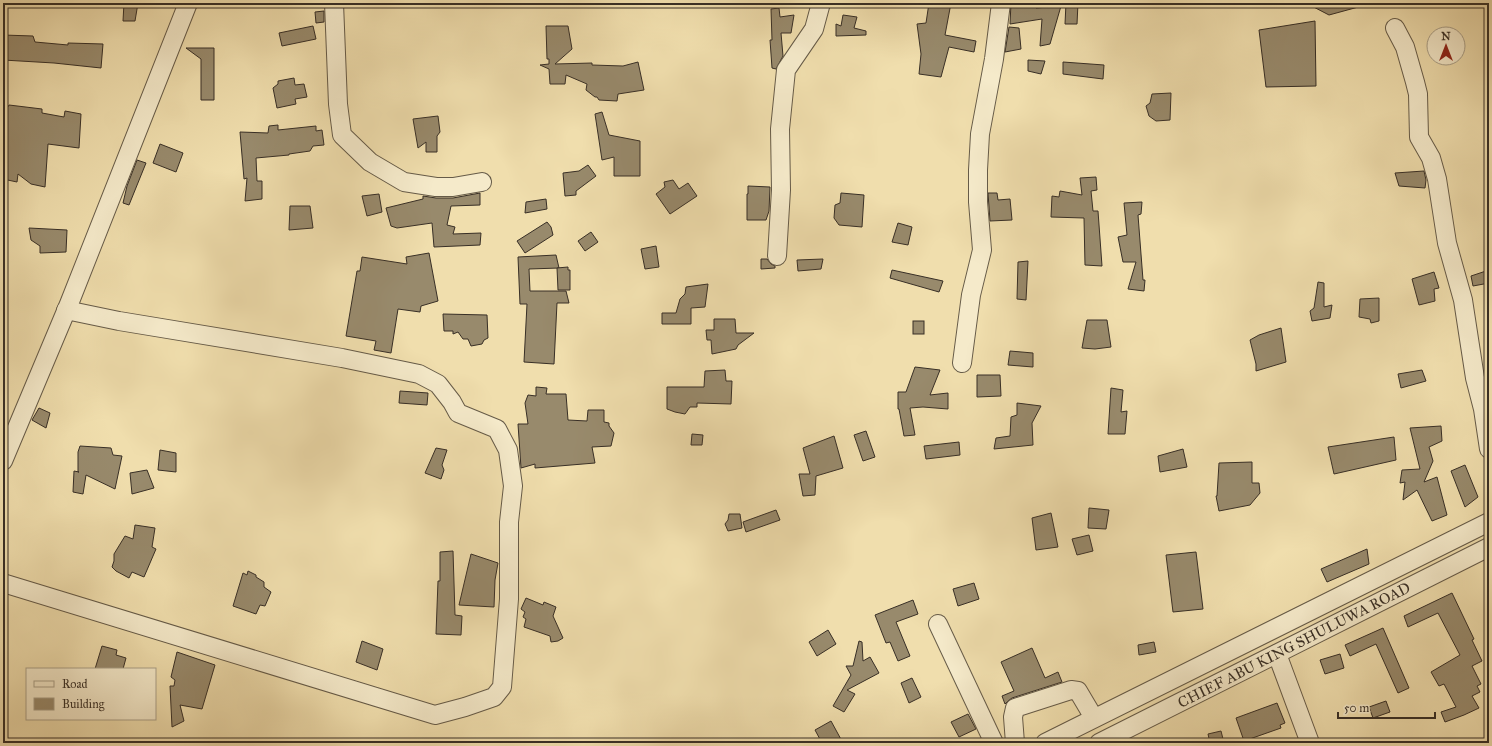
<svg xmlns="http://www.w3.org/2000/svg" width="1492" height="746" viewBox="0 0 1492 746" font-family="'IM FELL Great Primer',serif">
<rect width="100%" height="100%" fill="#f0dead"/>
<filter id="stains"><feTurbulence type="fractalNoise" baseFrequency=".005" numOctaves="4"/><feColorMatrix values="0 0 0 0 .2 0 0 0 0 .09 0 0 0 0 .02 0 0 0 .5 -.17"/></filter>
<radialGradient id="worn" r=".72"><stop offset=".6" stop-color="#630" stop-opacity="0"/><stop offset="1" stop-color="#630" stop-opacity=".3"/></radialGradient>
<g fill="#988a6c" stroke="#382f26">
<path d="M124 3H138L135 21H123Z"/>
<path d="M929 3H951L945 35 976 41 974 52 949 47 941 77 919 74 921 54 917 24 926 23Z"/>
<path d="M1011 3H1036V8L1061 6 1050 44 1040 46 1042 19 1010 24Z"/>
<path d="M1066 3H1078L1077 24H1065Z"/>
<path d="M1306 3H1361L1362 6 1329 15Z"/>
<path d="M779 8 780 17 794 15 791 33H781L783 56 776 69 772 68 770 40H772L771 9Z"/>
<path d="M324 11V22L316 23 315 12Z"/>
<path d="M843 15 857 17 854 28 866 31V35L836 36V24L841 26Z"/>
<path d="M1315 21 1316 86 1266 87 1259 30Z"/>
<path d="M313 26 316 39 282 46 279 33Z"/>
<path d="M546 26H568L572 49 555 64 592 63V65L623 66 638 62 644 90 618 94 617 101 599 100 597 97H595L586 90 587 84 566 75 565 84H550L549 69 540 65 549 64V59H547Z"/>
<path d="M1009 27 1019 28 1021 49 1005 52Z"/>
<path d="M3 35 33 36 35 42 68 45V43L103 44 101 68 54 63 3 60Z"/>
<path d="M186 48H214V100H201V59Z"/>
<path d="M1028 60 1045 61 1041 74 1028 71Z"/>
<path d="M1063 62 1104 65 1103 79 1063 74Z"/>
<path d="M294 78 295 85 304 84 307 97 295 99 296 104 277 108 273 88 278 84V81Z"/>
<path d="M1171 93 1170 120 1156 121 1149 116 1146 106 1150 103 1152 94Z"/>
<path d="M9 105 42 109V113L64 117 65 111 81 114 79 148 48 144 45 187 31 184 18 174 17 182 3 179V109L6 110Z"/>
<path d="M602 112 609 135 640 141V176H614V157L602 160 595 114Z"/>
<path d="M438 116 440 132 437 136V152H426V142L418 148 413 119Z"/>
<path d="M278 125V130L316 126V131L322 130 324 145 313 146 310 151 289 154V155L256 158 257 181H262V199L245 201 247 178 244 179 240 132 268 133 269 126Z"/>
<path d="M160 144 183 153 176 172 153 163Z"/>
<path d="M137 160 146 163 129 205 123 203 127 186Z"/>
<path d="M588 165 596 176 576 191V195L565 196 563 173 579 171Z"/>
<path d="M1424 171 1426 180 1425 188 1399 186 1395 173Z"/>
<path d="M1096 177 1097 190 1091 191 1093 211H1098L1102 266 1085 265 1084 218 1051 217 1052 196 1059 197 1060 191 1082 195 1080 178Z"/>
<path d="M673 180 679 189 688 183 697 196 670 214 656 194 665 187 664 182Z"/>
<path d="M748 186 770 187 769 211 766 220H747V194H748Z"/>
<path d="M480 193V205L451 206 447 225 455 227 453 234 481 233 480 245 434 247 432 223 397 228 391 226 386 208 423 199V196L436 198H453Z"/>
<path d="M841 193 864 195 862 227 839 225 834 218 835 205 840 203Z"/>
<path d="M988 193H997L998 200 1010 199 1012 220 990 221Z"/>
<path d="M379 194 382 212 367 216 362 196Z"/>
<path d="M546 199 547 209 525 213 526 202Z"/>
<path d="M1142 202 1141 214 1138 215 1143 280H1145L1144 291 1128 289 1136 262H1123L1118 237 1127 235 1124 203Z"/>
<path d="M290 206H310L313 228 289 230Z"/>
<path d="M547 222 551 227 553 235 525 253 517 241Z"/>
<path d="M898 223 912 227 908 245 892 242Z"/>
<path d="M29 228 67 230 66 252 40 253V246L31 240Z"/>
<path d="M591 232 598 242 585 251 578 241Z"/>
<path d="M656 246 659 267 645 269 641 249Z"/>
<path d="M429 253 438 301 421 306 420 312 398 309 391 353 374 350 376 341 346 336 357 271H360L362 257 407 264 406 257Z"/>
<path d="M556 255 559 268 529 269 530 291H566L569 303H557L554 364 524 362 527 304H520L518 257Z"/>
<path d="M761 259H767L771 264 775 266V268L761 269Z"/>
<path d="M823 259 821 269 798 271 797 260Z"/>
<path d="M1028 261 1026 300 1017 299 1018 262Z"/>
<path d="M568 267V270H570V290H558L557 268Z"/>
<path d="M892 270 943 281 939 292 890 278Z"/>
<path d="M1489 270V283L1473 286 1471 276Z"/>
<path d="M1434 272 1439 288 1434 289 1435 301 1419 305 1412 279Z"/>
<path d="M1318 282 1324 283V307L1332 305 1330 318 1312 321 1310 311 1314 308Z"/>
<path d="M708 284 705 307 691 308V324H662V313H676L680 299 685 294 686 287Z"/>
<path d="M1379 298V321L1371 323 1370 319 1359 317 1360 299Z"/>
<path d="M443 314 487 315 488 338 484 340 482 344 471 346 468 339H463L458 332 453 334V331H444Z"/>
<path d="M714 319H735L736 333H754L738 345 736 349 712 354 711 340H707L706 330H714Z"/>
<path d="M1087 320H1107L1111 347 1095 349 1082 348Z"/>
<rect x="913" y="321" width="11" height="13"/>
<path d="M1281 328 1286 362 1256 371V364L1250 340 1259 335Z"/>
<path d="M1010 351 1033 353V367L1008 365Z"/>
<path d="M915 367 940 370 930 395 948 393V409L923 407 910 408 915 435 904 436 899 409H898V392H906Z"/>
<path d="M725 370 726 381H732L731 404 697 403V407H690L685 414 675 412 667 409V387H704L705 371Z"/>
<path d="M1422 370 1426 381 1401 388 1398 374Z"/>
<path d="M977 375H1000L1001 396 977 397Z"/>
<path d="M536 387 547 388 546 394H566L568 420 587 421 588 410H604V422L609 423V426L614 433 611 446 592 447 595 463 535 468V464L521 468 518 424H528L525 403 528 395 536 396Z"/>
<path d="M1111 388 1123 390 1121 412 1127 411 1125 434H1108Z"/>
<path d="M400 391 428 393 427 405 399 403Z"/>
<path d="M1017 403 1041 406 1032 423 1033 445 994 449 996 438 1010 436 1011 417 1017 415Z"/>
<path d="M39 408 50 413 46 428 32 420Z"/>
<path d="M1441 426 1442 441 1429 447 1433 461 1424 482 1437 477 1447 515 1432 521 1417 490 1403 500 1405 482 1400 483 1402 470 1420 469 1410 428Z"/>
<path d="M866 431 875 457 863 461 854 435Z"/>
<path d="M692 434 703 435 702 445H691Z"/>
<path d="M834 436 843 468 816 476 815 495 803 496 799 474H810L803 448Z"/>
<path d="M1394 437 1396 460 1334 474 1328 447Z"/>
<path d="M959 442 960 455 926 459 924 446Z"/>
<path d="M80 446 111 448 113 455 122 456 115 489 86 475 83 494 73 492 74 471 79 472H78V452Z"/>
<path d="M436 448 447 450 442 465 444 470 441 479 425 473Z"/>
<path d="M1183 449 1187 467 1160 472 1158 456Z"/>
<path d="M160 450 176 453V472L158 470Z"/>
<path d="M1252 462V483H1259L1260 493 1250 505 1219 511 1216 496H1217L1219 463Z"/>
<path d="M1465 465 1478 497 1465 507 1451 471Z"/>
<path d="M147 470 154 488 132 494 130 473Z"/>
<path d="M1089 508 1109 510 1106 529 1088 528Z"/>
<path d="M776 510 780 520 746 532 743 522Z"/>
<path d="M1051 513 1058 547 1036 550 1032 518Z"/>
<path d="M729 514H740L742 528 728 531 725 524 728 520Z"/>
<path d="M135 525 155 528 152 547 156 549 144 577 132 572 129 578 116 571 112 567 114 561V554L125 536 133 539Z"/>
<path d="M1089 535 1093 551 1077 555 1072 539Z"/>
<path d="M1367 549 1369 564 1327 582 1321 569Z"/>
<path d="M453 551 455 615 462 616 461 635 436 634 438 581H440V552Z"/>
<path d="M1196 552 1203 609 1173 612 1166 555Z"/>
<path d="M471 554 498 563 495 580 494 607 459 605Z"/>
<path d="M248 571 256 575V577L264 582V587L271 592 265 606 260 605 256 614 233 606 243 573 247 575Z"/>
<path d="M974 583 979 599 958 606 953 589Z"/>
<path d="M1452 593 1474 639 1472 640 1482 661 1472 666 1481 684 1477 686 1480 692 1472 696 1479 708 1464 715 1445 722 1441 712 1456 707 1444 684 1439 686 1431 672 1460 655 1438 613 1408 627 1404 616Z"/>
<path d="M526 598 543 605 544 602 556 607 553 616 563 638 558 641 551 642 550 636 524 627 526 619 523 617 525 612 521 609Z"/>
<path d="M913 600 918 614 896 622 910 656 898 661 890 642 886 643 875 615Z"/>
<path d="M1383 628 1409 688 1398 693 1376 644 1350 656 1345 645Z"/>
<path d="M828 630 836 644 817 656 809 642Z"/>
<path d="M362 641 383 649 377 670 356 662Z"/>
<path d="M859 641 862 642 863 661 870 657 879 673 847 690 855 694 844 712 833 706 851 675 846 666H853Z"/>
<path d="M1154 642 1156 652 1139 655 1138 645Z"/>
<path d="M102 646 117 650 116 655 126 658 123 669H95Z"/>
<path d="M1032 648 1045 678 1058 672 1062 682 1012 698 1008 701 1005 704 1002 696 1014 691 1001 662Z"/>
<path d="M177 652 215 665 202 709 180 705 184 721 172 727 170 686H174L175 680 171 677Z"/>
<path d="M1340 654 1344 668 1325 674 1320 660Z"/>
<path d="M912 678 921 697 909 703 901 683Z"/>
<path d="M1386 701 1390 712 1373 718 1369 707Z"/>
<path d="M1277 703 1285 723 1280 725 1281 728 1244 741 1236 718Z"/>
<path d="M968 714 976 729 959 737 951 722Z"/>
<path d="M831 721 843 743H822L815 730Z"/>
<path d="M1221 731 1224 743H1210L1208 734Z"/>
</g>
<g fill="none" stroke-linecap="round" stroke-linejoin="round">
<g stroke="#665b48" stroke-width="20">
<g id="minor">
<path d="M334 3 338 104 342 135 370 162 404 182 436 187H453L482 182"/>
<path d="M1395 28 1405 47 1415 82 1418 94 1419 137 1431 158 1437 179 1447 243 1463 300 1475 378 1483 409 1489 449"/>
<path d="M777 256 781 190 780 129 786 70 814 29 821 3"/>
<path d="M962 363 971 295 982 250 978 202V170L980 134 994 59 1001 3"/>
<path d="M3 461 69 304 188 3"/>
<path d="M3 583 435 715 465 707 494 697 502 687 509 599V522L513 486 508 450 497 429 458 413 452 402 438 384 419 374 342 358 119 321 66 310"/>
<path d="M938 624 994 743"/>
<path d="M1277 654 1310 743"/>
<path d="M1015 743 1013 717 1015 708 1071 690 1078 691 1094 718"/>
<path d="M1045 743 1489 522"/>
<path d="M1099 743 1489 547"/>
</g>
</g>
<use href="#minor" stroke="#f5eaca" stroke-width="18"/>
</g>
<g text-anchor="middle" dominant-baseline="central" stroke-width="4" stroke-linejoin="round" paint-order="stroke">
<g font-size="15" fill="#382f26" stroke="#f5eaca">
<text transform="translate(1294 645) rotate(-27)">CHIEF ABU KING SHULUWA ROAD</text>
</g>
</g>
<rect width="1492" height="746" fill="none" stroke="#f0dead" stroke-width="16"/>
<rect x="4" y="4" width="1484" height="738" fill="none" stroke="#382f26" stroke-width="2"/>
<rect x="8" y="8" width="1476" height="730" fill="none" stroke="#382f26"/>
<rect x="26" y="668" width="130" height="52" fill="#f5eaca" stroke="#a99f88"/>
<rect x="34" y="681" width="20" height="6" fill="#f5eaca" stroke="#a99f88"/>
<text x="62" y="688" font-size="12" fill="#382f26">Road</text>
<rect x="34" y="698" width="20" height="12" fill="#988a6c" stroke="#a99f88"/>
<text x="62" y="708" font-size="12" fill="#382f26">Building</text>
<g transform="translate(1446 46)"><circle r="19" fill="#f5eaca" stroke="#a99f88"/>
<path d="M0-3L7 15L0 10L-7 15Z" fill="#8f2418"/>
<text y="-6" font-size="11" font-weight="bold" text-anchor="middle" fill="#382f26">N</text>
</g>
<path d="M1338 712v6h97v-6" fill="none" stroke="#382f26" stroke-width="2"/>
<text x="1344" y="712" font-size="12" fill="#382f26" stroke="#f5eaca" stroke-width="3" paint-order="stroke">50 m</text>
<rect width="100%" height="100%" filter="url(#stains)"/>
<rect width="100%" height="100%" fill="url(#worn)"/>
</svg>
